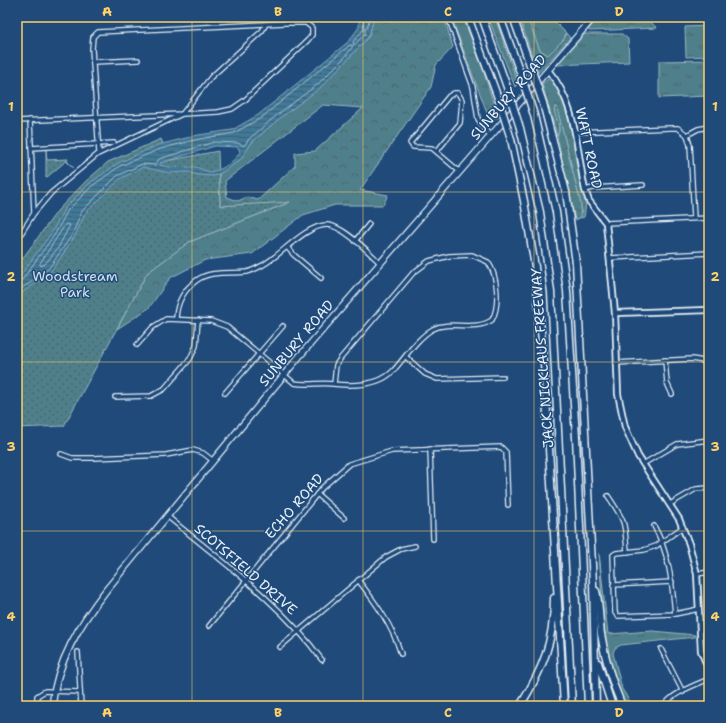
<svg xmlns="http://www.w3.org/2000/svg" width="726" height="723" viewBox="0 0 726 723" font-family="'Shantell Sans',sans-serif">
<defs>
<pattern id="grass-tufts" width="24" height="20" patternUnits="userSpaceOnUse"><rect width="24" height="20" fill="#4f7f8a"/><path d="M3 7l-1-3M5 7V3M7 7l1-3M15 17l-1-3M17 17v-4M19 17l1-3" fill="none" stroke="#4b666d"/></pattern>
<pattern id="forest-crowns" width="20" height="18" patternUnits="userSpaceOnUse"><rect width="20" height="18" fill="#4f7f8a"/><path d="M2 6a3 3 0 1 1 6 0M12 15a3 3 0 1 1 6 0" fill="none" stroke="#4b666d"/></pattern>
<pattern id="park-dots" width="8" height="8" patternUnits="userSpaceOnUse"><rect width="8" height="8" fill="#4f7f8a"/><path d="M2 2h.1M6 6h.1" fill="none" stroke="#4b666d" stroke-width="1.8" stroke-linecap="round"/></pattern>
<pattern id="water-rules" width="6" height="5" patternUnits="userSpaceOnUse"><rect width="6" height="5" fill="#3f7898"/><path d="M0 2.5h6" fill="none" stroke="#426071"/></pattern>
</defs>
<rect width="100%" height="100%" fill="#1f4a7a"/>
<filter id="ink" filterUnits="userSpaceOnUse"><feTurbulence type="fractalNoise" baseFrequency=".025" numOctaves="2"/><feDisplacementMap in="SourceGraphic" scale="8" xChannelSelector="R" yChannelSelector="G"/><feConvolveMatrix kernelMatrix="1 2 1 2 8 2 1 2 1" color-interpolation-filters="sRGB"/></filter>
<g filter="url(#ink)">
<g fill="url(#grass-tufts)" stroke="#9cb8c1">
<path d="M451 17H463L483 69 498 118H489Z"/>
<path d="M488 17H495L518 84 515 87Z"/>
<path d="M519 17H527L540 50 548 55 564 39 566 33 570 38 538 73Z"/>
<path d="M599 17H645L657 28 590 31 588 30Z"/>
<path d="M709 26V56L686 57 685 27Z"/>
<path d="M585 34H622L628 39 629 62 556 65Z"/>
<path d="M709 60V96L659 98V61Z"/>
<path d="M548 79C566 84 582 180 585 201 586 206 585 212 584 217L581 218V205L557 108 554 110C556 117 562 129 557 136L542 84Z"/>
<path d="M599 553 608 634 653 631 695 635V637L621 645 615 648 613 653 622 689 633 706H624C602 658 603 605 599 553Z"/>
</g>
<g fill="url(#forest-crowns)" stroke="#9cb8c1" fill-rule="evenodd">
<path d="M374 17H444L453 47 436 65 431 87 360 190 388 195 383 205H335L303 215 252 254 205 260 170 278 149 308 117 329 147 273 189 242 288 203 220 206 219 174 241 159 252 142 280 118 315 91 347 60 369 36ZM323 105 363 108 315 151 295 153V166L258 200 247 197 238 201 227 197 225 181Z"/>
<path d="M527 17H550L566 33 564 39 548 55 540 50Z"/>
<path d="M555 106 557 108 581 205 580 218 575 220 557 136C564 127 552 116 555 106Z"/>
</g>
<g fill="url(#park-dots)" stroke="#9cb8c1">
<path d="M161 139 168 155 161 162 218 151 220 206 290 202 189 242 147 273 64 426 17 428V266L58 210 86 181 108 162Z"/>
<path d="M46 150 47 160 68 159 67 161 74 168 66 161 46 178Z"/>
</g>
<path fill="url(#water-rules)" stroke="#83a8be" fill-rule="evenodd" d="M359 17H374L369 36 347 60 320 88 280 118 252 142 241 159 223 172 213 176 199 175 188 172 169 173 143 167 120 179 85 214 75 236 52 270 38 282 24 291 17 302V280L52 232 65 208 90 183 118 163 158 145 198 135 232 130 258 115 348 42 359 27ZM215 146 238 147 240 152C234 162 218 174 206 171 201 170 199 167 194 167 182 167 171 169 160 165V163Z"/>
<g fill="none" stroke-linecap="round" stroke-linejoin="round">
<g stroke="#a4c1d2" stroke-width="1">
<path d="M363 17 364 29 353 42 354 45 365 34V29L367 28 370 17"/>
<path d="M66 224 70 225 58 248 45 264 41 266 40 264Z"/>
<path d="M17 282 22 280 55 234 68 210 92 186 120 166 160 149 199 139 234 133 261 118 350 45 353 46 345 57 318 84 277 115 249 139 244 146 238 143 214 142 159 159 155 165 142 164 117 176 82 211 72 235 49 268 36 279 22 288 17 295"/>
</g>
<g stroke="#e8f1f8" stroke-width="6">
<g id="street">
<path d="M448 17 473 87 478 119 490 136"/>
<path d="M93 62 138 60"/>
<path d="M30 120 34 213"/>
<path d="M17 121 182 114 211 77 262 31 266 24"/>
<path d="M575 132 670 128H678L687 135"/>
<path d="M687 135 690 145 694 218"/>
<path d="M687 135 698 129 709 127"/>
<path d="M31 148 114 143"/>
<path d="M437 151 460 123 462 100 458 93H454L449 96 410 143 413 147 432 148 459 171"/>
<path d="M585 190 593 188 643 185"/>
<path d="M606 223 709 218"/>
<path d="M17 240 34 213 51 193 98 154 182 114 218 112 232 109 245 100 308 40 312 35V28L306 23H285L98 32 93 37 92 49 99 153"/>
<path d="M355 241 369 224"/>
<path d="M287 247 294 255 321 278"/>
<path d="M610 258 709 253"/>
<path d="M176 318C177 302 183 290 197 280 211 270 230 274 247 272 252 271 259 267 263 265 281 255 306 225 327 225 342 225 369 252 380 263"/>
<path d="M137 345 153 327 166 319 211 321 227 327 294 383C308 386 320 382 333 384 351 386 379 386 393 371 405 358 417 338 433 329 451 320 474 332 492 320 500 305 498 276 488 262L472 255 449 256 429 261 413 273 340 359 336 365 334 384"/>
<path d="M406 357 425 374 437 379 503 377"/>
<path d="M665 360 667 383 672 394"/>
<path d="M616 363 692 359 709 362"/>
<path d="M225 393 283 326"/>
<path d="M115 397 151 396 164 389 190 359 196 346 198 320"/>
<path d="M430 449 433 539"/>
<path d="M61 454 72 458H93L166 455 193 450 203 453 212 460"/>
<path d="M643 464 677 444 709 440"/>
<path d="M317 494 344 518"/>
<path d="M608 496C625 521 625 522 627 552"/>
<path d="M670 504 696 489 709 488"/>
<path d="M167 516C221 561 280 602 322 660"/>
<path d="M654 526C669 553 672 582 675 614"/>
<path d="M683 527 656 546 644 550 616 553 613 555 615 613 618 616 675 614 699 609"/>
<path d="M697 574 709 572"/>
<path d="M358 580C376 603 392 625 401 654"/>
<path d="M613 585 672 582"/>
<path d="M209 626 322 488 349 464 392 451 501 447 506 452 508 505"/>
<path d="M280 647 386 557 401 549 415 546"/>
<path d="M661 649 683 692"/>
<path d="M78 652 81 706"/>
<path d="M37 706V696L45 691 80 692"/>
<path d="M664 706C672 693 695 685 709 679"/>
</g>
</g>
<g stroke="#e8f1f8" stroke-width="8">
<g id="secondary">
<path d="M548 70C577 104 576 148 585 190L589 201 606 223 615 313 618 394 625 427 638 456 679 519 689 544 697 574 701 651 709 670"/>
<path d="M615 313 709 310"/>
</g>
</g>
<g stroke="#e8f1f8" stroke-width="8">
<path id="primary" d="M52 706C57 661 79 625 107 589L298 358 594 17"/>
</g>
<g stroke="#e8f1f8" stroke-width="9">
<g id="highway">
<path d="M468 17 498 98"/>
<path d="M482 17 508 90"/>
<path d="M500 17 521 75"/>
<path d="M513 17 530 65"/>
<path d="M543 103 566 192 576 263 593 583 596 706"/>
<path d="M534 115 556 212 567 291 576 438 588 706"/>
<path d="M520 128 540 212 551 292 572 706"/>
<path d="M511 139 524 201 535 267 544 363 564 706"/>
<path d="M596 591C600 605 599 620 601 634 605 659 612 683 622 706"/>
<path d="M598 663 612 706"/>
<path d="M520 706C543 669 554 642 554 598"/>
</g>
</g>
<use href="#street" stroke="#1f4a7a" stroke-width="3.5"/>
<use href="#secondary" stroke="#1f4a7a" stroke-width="4.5"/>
<use href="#primary" stroke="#1f4a7a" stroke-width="5.5"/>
<use href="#highway" stroke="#1f4a7a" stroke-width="6"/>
<g stroke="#e8f1f8" stroke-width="9" stroke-linecap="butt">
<g id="highway-bridge">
<path d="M530 65 543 103"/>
<path d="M521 75 534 115"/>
<path d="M508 90 520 128"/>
<path d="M498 98 511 139"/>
</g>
</g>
<use href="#highway-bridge" stroke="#1f4a7a" stroke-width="6"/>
</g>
</g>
<path fill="none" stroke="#ffd166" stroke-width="1" stroke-opacity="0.55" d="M192 17V706M363 17V706M534 17V706M17 192H709M17 362H709M17 531H709"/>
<g text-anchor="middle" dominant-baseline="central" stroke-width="3" stroke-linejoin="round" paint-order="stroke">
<g font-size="14" fill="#e8f1f8" stroke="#1f4a7a">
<text transform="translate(508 97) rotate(-49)">SUNBURY ROAD</text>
<text transform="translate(589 148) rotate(78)">WATT ROAD</text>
<text transform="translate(296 343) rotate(-50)">SUNBURY ROAD</text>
<text transform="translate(542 358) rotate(-94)">JACK NICKLAUS FREEWAY</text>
<text transform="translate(294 506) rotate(-49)">ECHO ROAD</text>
<text transform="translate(246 569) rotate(41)">SCOTSFIELD DRIVE</text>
</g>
<g font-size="14" fill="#d1e0e8" stroke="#1f4a7a">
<text x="75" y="276">Woodstream<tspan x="75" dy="16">Park</tspan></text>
</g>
</g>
<rect width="726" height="723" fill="none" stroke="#1f4a7a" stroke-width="44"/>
<rect x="22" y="22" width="682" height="679" fill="none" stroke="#ffd166" stroke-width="1.5"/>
<g font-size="13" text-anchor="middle" font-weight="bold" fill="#ffd166">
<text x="107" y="16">A</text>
<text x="278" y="16">B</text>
<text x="448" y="16">C</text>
<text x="619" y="16">D</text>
<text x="11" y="111">1</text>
<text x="715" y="111">1</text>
<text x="11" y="281">2</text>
<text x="715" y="281">2</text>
<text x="11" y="451">3</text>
<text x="715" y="451">3</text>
<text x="11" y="621">4</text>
<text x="715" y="621">4</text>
<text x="107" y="717">A</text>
<text x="278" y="717">B</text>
<text x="448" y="717">C</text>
<text x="619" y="717">D</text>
</g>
</svg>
